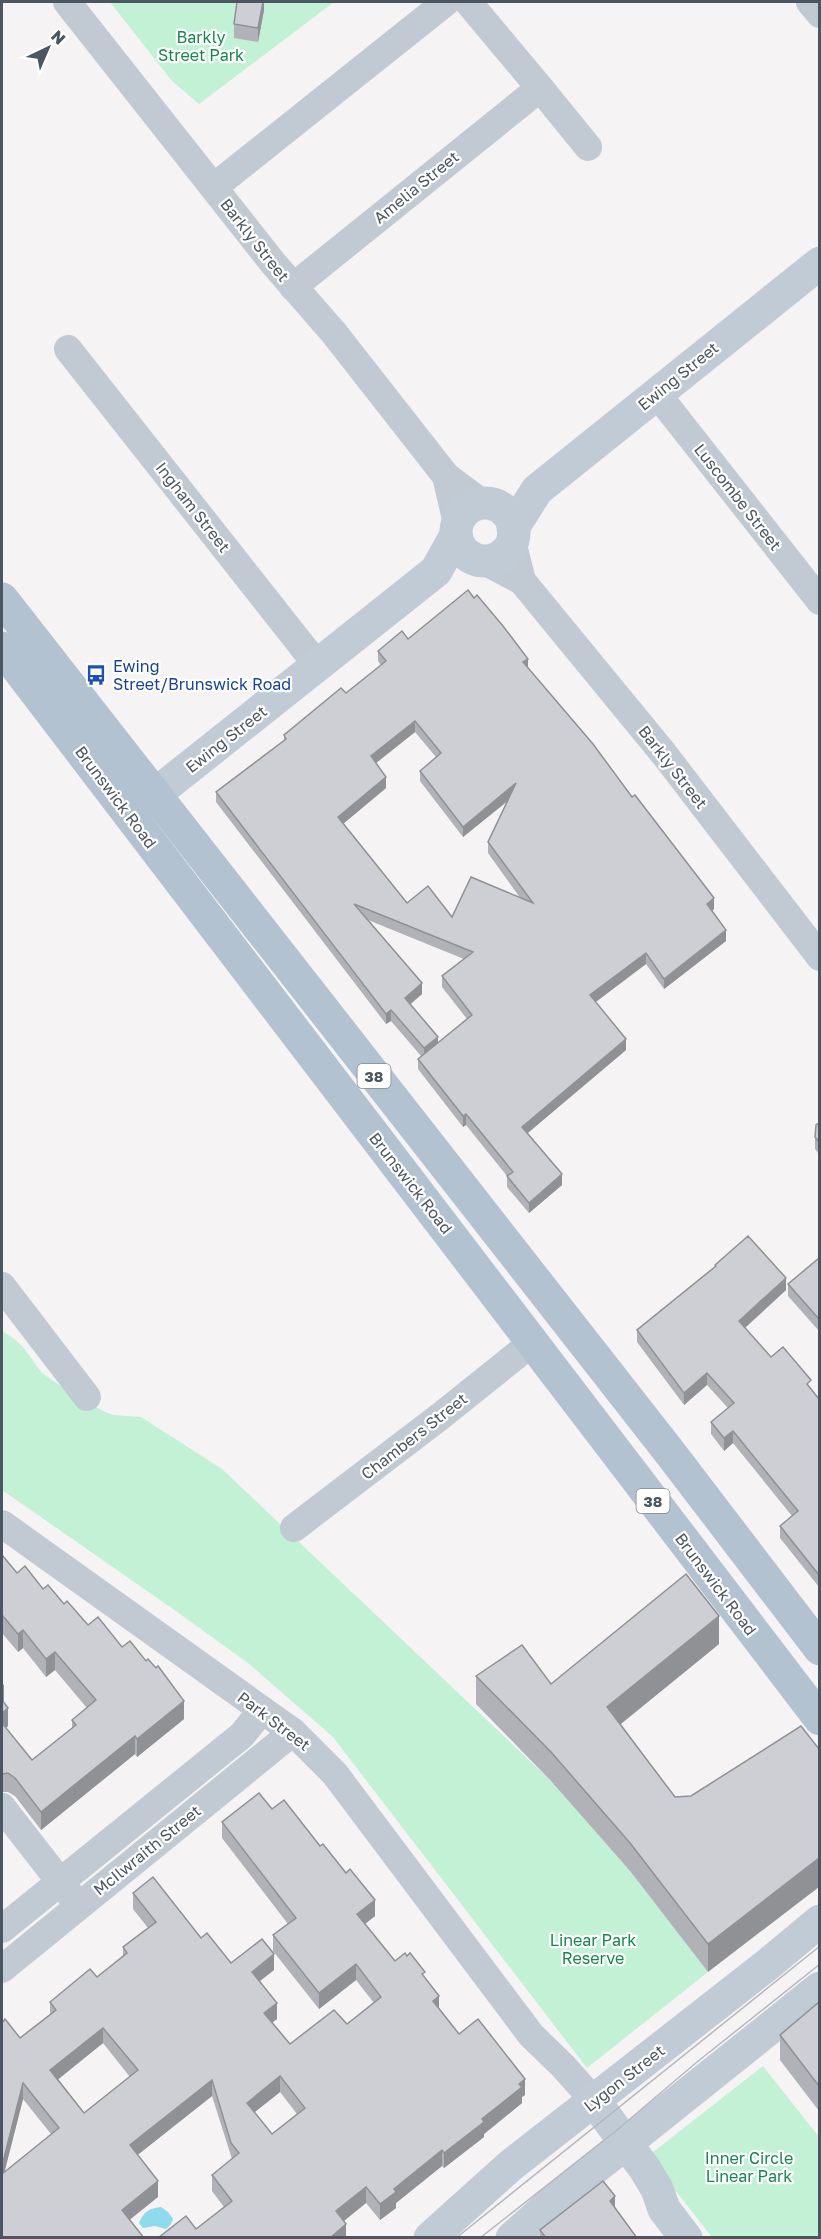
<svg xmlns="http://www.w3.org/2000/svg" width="821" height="2239" viewBox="0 0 821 2239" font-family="'Golos Text',sans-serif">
<rect width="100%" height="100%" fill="#f5f3f3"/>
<g fill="#c3f1d5">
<path d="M110 2H334L199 104 172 81Z"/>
<path d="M2 1331 13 1338 23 1347 42 1373 65 1389 105 1412 113 1415 141 1417 222 1469 551 1781 630 1871 708 1972 587 2068 333 1737 248 1663 173 1609 2 1490Z"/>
<path d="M763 2066 819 2137V2237H712L648 2156Z"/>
</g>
<path fill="#90daee" d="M161 2207 168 2212 173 2219 171 2224 166 2229 155 2226 143 2228 139 2223C143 2212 150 2208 161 2207Z"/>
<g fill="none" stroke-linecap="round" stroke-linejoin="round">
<g stroke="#c1cad2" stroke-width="28">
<path d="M67 2 273 263 334 333 446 476 482 503"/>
<path d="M810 2 820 14"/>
<path d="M540 88 588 147"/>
<path d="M214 187 446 2"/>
<path d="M293 287 540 88 468 2"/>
<path d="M68 349 318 666"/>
<path d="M657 394 820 601"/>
<path d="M446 476 457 523"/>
<path d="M512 541 522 581"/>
<path d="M484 561 522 581 664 754 820 957"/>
<path d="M2 1286 87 1397"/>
<path d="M2 1524 293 1732 335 1774 531 2035 563 2066 595 2102"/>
<path d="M294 1528 442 1415 533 1342"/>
<path d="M2 1807 72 1897"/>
<path d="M2 1929 242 1735 262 1710"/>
<path d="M2 1969 293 1732"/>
</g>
<g stroke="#c1cbd6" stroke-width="33">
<circle cx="485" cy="532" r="29"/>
<path d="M513 528 537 490 820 263"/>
<path d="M134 811 436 571 456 535"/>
<path d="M595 2102 645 2169 657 2189 664 2209 686 2238"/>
<path d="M430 2238 510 2166 767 1965 820 1921"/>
<path d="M512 2238 556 2199 820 1988"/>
</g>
<g stroke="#b3c2d1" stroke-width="33">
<path d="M2 599 671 1454 820 1649"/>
<path d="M2 648 820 1719"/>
</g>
<g stroke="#b5b8bd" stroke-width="1.5">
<path d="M456 2238 820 1946"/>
<path d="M480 2238 617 2130 697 2062 820 1964"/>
</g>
</g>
<g fill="#b0b2b7" fill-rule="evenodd">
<path d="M264 2V10L258 42 234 38V24Z"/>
<path d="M408 639 528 668 714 909 712 911 726 941 664 989 646 964 596 1002 626 1050 527 1133 562 1185 529 1213 507 1187V1176L466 1125 463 1127 418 1069V1059L421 1056 391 1021 386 1024 216 802V792L284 741V735L346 693 381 665 378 661V651ZM415 732 436 757 420 771V781L463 837 508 801 488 842V853L521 899 452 917 407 903 343 824 386 788 376 763ZM368 920 464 959 442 976V987L467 1019 438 1043 411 1004 422 994Z"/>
<path d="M819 1123V1154L815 1149V1137Z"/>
<path d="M819 1258V1331L788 1296V1284Z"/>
<path d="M715 1265 786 1290 745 1328 771 1357 811 1388 819 1399V1587L780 1538V1526L792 1516 733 1443 724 1451 711 1434V1422L728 1408 707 1385 684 1405 637 1342V1330L715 1267Z"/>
<path d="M2 1555 17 1573 43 1589 64 1604 88 1625 122 1647 184 1719 137 1757 135 1754 41 1830 15 1796 8 1792H2V1682L3 1703 8 1726 6 1728 32 1760 72 1728V1720L87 1708 55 1670 46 1677 23 1648 18 1652 2 1633Z"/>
<path d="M719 1644 621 1724 675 1797 691 1796 801 1726 708 1972 630 1871 551 1781 476 1704V1676L551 1684Z"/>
<path d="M272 1809 375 1916 365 1924 395 1961 425 1977 439 2009 459 2034 525 2095 522 2097V2103L484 2134V2137L444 2168 442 2166 396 2203V2208L380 2220 366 2203 344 2221 346 2238 196 2229 224 2207 212 2191V2175L232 2159 212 2096 137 2155 158 2197 2 2238V2023L20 2038 50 2015V2002L97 1977 123 1957V1947L148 1928 133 1909V1893L201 1938 231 1963 274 1970 260 1981 277 2019 272 2022 290 2044 347 2024 374 2003 356 1980 319 2009 273 1951V1935L288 1924 222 1838V1822ZM103 2043 130 2077 84 2113 58 2079ZM280 2092 297 2114 272 2134 255 2112ZM23 2099 51 2134 4 2172Z"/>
<path d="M819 2002V2111L780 2060V2035Z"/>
<path d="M615 2208 637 2238H540V2230Z"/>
</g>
<g fill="#909195">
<path d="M263 2H264V10L258 42V28Z"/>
<path d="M528 659V669L523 662Z"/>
<path d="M415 721V732L371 767V756Z"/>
<path d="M386 777V788L338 828V817Z"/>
<path d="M516 783V794L463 837V827Z"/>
<path d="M714 898V909L707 915V904Z"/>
<path d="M726 930V941L664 989V979Z"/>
<path d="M646 953V964L590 1006V995Z"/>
<path d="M422 983V994L405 1008V998Z"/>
<path d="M391 1010V1021L386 1024V1014Z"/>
<path d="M438 1037V1048L424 1059V1048Z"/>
<path d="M626 1039V1050L522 1138V1127Z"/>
<path d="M466 1114V1125L463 1127V1116Z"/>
<path d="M562 1174V1185L529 1213V1203Z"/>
<path d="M786 1278V1290L739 1333V1321Z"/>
<path d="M707 1373V1385L684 1405V1393Z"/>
<path d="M733 1431V1443L724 1451V1438Z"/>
<path d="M719 1616V1644L607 1735V1707Z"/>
<path d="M23 1630V1648L18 1652V1634Z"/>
<path d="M55 1652V1670L46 1677V1659Z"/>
<path d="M4 1684V1703L2 1704V1686Z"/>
<path d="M184 1701V1719L137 1757V1739Z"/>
<path d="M8 1708V1726L2 1731V1713Z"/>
<path d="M135 1736V1754L41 1830V1812Z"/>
<path d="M819 1858V1887L708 1972V1944Z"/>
<path d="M375 1900V1916L357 1930V1914Z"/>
<path d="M274 1954V1970L252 1987V1972Z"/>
<path d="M356 1964V1980L319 2009V1993Z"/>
<path d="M439 1996V2012L433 2001Z"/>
<path d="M277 2003V2019L264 2029V2013Z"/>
<path d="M103 2028V2043L50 2086V2070Z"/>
<path d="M280 2076V2092L247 2118V2103Z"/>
<path d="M525 2079V2095L522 2097V2103L484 2134V2137L444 2168V2153Z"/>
<path d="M212 2080V2096L130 2161V2145Z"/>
<path d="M23 2083V2099L2 2182V2166Z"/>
<path d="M442 2150V2166L396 2203V2208L380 2220V2204L394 2189Z"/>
<path d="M158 2181V2197L122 2226V2210Z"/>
<path d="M366 2187V2203L336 2227V2211Z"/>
<path d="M615 2196V2213L610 2201Z"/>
<path d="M346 2224V2238H330Z"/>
</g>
<g fill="#cdcfd5" stroke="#909195" stroke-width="1.5" fill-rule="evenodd">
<path d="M237 2H263L258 28 234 24Z"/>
<path d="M468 590 474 598 477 595 503 626 528 659 523 662 593 744 632 797 635 795 714 898 707 904 726 930 664 979 646 953 590 995 626 1039 522 1127 562 1174 529 1203 507 1176 513 1172 466 1114 463 1116 418 1059 472 1015 442 976 473 952 354 904 422 983 405 998 438 1037 424 1048 391 1010 386 1014 216 792 286 739 284 735 341 688 346 693 386 661 378 651 402 631 408 639ZM415 721 441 753 420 771 463 827 516 783 488 842 533 903 471 877 452 917 428 886 407 903 338 817 386 777 371 756Z"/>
<path d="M819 1123V1142L815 1137 816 1125Z"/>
<path d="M748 1236 786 1278 739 1321 771 1357 783 1347 811 1380 807 1384 819 1399V1575L780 1526 798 1511 733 1431 724 1438 711 1422 734 1403 707 1373 684 1393 637 1330 716 1266 715 1265Z"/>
<path d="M819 1258V1319L788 1284Z"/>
<path d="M2 1555 17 1573 25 1566 43 1589 48 1585 64 1604 67 1601 88 1625 98 1617 122 1647 130 1641 146 1661 148 1659 156 1668 158 1666 184 1701 137 1739 135 1736 41 1812 15 1778 8 1773 2 1774V1723L32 1760 76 1725 72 1720 96 1700 55 1652 46 1659 23 1630 18 1634 2 1615Z"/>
<path d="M686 1574 719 1616 607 1707 675 1797 691 1796 801 1726 819 1749V1858L708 1944 630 1843 551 1752 476 1676 522 1645 551 1684Z"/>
<path d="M2 1700 8 1708 2 1713Z"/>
<path d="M259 1793 272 1809 284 1800 320 1846 323 1844 346 1873 350 1869 375 1900 357 1914 395 1961 405 1953 407 1956 410 1953 425 1972 422 1974 439 1996 433 2001 459 2034 478 2019 525 2079 519 2084 522 2087 482 2119 484 2122 444 2153 442 2150 394 2189 396 2192 380 2204 366 2187 336 2211 346 2224 330 2238H158L186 2216 196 2229 232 2201 212 2175 239 2153 231 2143 212 2080 130 2145 158 2181 122 2210 144 2238H2V2174L59 2128 23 2083 2 2166V2023L5 2019 20 2038 56 2010 50 2002 90 1969 97 1977 127 1953 123 1947 156 1922 133 1893 153 1877 201 1938 207 1933 231 1963 262 1939 274 1954 252 1972 277 2003 264 2013 290 2044 334 2010 347 2024 381 1997 356 1964 319 1993 273 1935 296 1918 222 1822ZM103 2028 138 2070 84 2113 50 2070ZM280 2076 305 2108 272 2134 247 2103Z"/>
<path d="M819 2002V2086L780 2035Z"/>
<path d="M603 2181 615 2196 610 2201 637 2238H546L540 2230Z"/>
</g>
<defs>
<g id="bus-bare" transform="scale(1.62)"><path d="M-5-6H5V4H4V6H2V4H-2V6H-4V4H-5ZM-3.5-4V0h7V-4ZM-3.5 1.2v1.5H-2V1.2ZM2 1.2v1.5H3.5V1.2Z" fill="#1a4fb4" stroke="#fff" stroke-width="2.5" paint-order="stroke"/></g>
</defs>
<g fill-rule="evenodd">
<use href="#bus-bare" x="96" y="675"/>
</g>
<g text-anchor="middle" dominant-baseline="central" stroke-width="4.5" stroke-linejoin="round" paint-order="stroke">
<g fill="#fff" stroke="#808990" stroke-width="1.5">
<rect x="357.5" y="1064" width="33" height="24" rx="4.5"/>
<rect x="636.5" y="1489" width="33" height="24" rx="4.5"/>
</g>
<g font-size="15" font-weight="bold" fill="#4a5661">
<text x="374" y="1076">38</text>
<text x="653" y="1501">38</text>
</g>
<g font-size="16" fill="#17864f" stroke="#fff">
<text x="201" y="37">Barkly<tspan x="201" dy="18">Street Park</tspan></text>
<text x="593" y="1940">Linear Park<tspan x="593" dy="18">Reserve</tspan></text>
<text x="749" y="2158">Inner Circle<tspan x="749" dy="18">Linear Park</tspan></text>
</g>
<g font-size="16" fill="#4a5661" stroke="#fff">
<text transform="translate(416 187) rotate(-39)">Amelia Street</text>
<text transform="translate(255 240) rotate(52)">Barkly Street</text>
<text transform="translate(678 376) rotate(-39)">Ewing Street</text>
<text transform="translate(738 497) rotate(52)">Luscombe Street</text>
<text transform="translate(193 507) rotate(52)">Ingham Street</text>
<text transform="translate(226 739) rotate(-38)">Ewing Street</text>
<text transform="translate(673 767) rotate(52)">Barkly Street</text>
<text transform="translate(116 797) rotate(53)">Brunswick Road</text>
<text transform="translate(411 1183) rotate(52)">Brunswick Road</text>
<text transform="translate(414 1436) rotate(-38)">Chambers Street</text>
<text transform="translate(716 1584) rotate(53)">Brunswick Road</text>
<text transform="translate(274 1721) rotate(37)">Park Street</text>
<text transform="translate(147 1850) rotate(-39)">McIlwraith Street</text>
<text transform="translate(624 2078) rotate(-38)">Lygon Street</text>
</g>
<g font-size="16" fill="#164399" stroke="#fff" text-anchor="start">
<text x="113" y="666">Ewing<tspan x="113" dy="18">Street/Brunswick Road</tspan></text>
</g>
</g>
<rect width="821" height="2239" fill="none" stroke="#4a5661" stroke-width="6"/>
<g transform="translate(48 48) rotate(44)" stroke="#ffffff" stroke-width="4.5" paint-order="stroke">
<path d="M0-4.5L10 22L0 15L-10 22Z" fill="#4a5661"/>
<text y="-9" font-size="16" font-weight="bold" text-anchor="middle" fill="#4a5661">N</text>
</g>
</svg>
